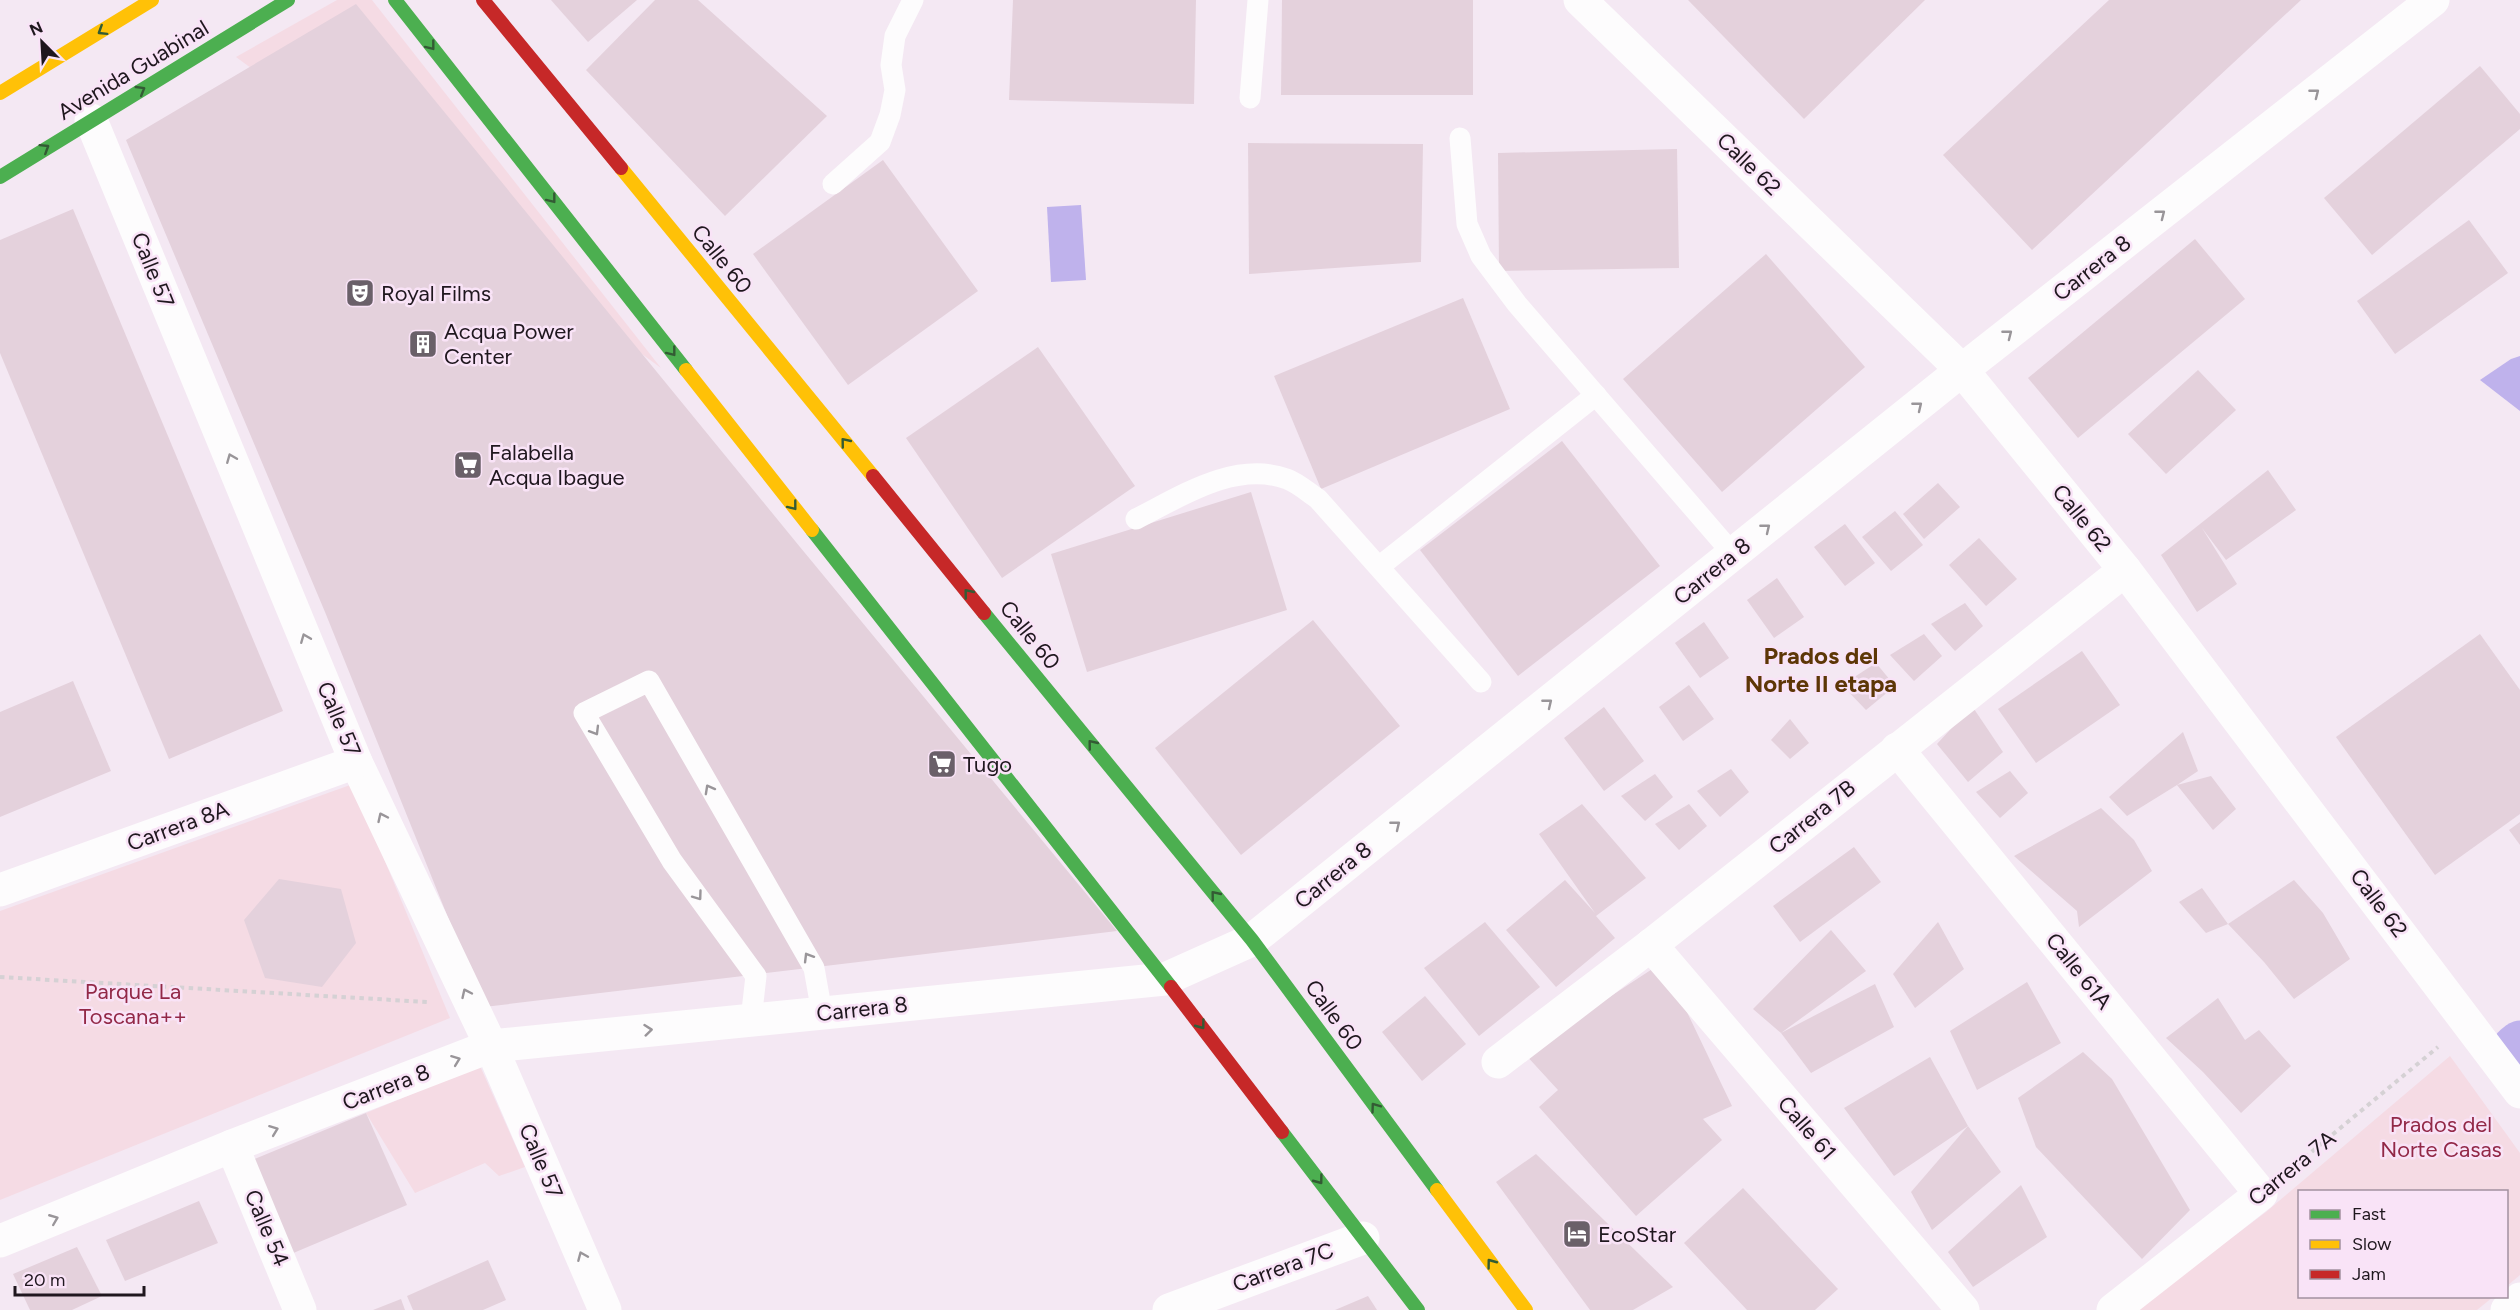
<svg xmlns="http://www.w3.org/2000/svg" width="2520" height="1310" viewBox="0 0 2520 1310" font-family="Figtree,sans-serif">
<rect width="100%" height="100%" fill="#f4e8f3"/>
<g fill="#f5dbe4">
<path d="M337 0H372L661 368 236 57Z"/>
<path d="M353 784 450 1018 0 1200V911Z"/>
<path d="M2450 1056 2520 1153V1275L2507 1286 2506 1192H2300V1296L2493 1297 2477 1310H2136L2266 1212Z"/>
<path d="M480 1066 525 1167 499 1176 485 1163 415 1193 366 1113Z"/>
</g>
<g fill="#bfb2ec">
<path d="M1081 205 1086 280 1051 282 1047 207Z"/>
<path d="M2520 356V411L2480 380 2511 359Z"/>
</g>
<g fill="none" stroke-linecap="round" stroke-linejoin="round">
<path stroke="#bfb2ec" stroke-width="45" d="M2515 1047 2520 1043"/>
</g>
<g fill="#e4d1dc">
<path d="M551 0H637L588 42Z"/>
<path d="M655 0H698L827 116 725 216 586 70Z"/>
<path d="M1013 0H1196L1194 104 1009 100Z"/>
<path d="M1282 0H1473V95H1281Z"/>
<path d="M1688 0H1925L1804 119Z"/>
<path d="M2109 0H2301L2032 250 1943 155Z"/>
<path d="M356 4 800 547 1117 931 484 1007 325 612 126 140Z"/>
<path d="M2480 66 2520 114V129L2372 255 2324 198Z"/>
<path d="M1248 143 1423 144 1421 262 1249 274Z"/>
<path d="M1677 149 1679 268 1499 271 1498 153Z"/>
<path d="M883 160 978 291 848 385 753 254Z"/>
<path d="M73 209 283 711 169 759 0 353V240Z"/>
<path d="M2469 220 2508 273 2395 354 2357 301Z"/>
<path d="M2195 239 2245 299 2078 438 2028 378Z"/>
<path d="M1766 254 1865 367 1722 492 1623 379Z"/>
<path d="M1463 298 1510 409 1321 489 1274 376Z"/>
<path d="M1038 347 1135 486 1002 578 906 438Z"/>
<path d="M2198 370 2236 410 2166 474 2128 434Z"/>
<path d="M1562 441 1660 566 1518 676 1420 550Z"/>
<path d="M2268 470 2296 510 2226 560 2202 528 2237 584 2197 612 2161 555Z"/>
<path d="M1938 483 1960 507 1924 539 1903 514Z"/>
<path d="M1251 492 1287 610 1087 672 1051 554Z"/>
<path d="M1895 511 1923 545 1891 571 1862 537Z"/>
<path d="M1845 524 1875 563 1845 586 1814 547Z"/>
<path d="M1979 538 2017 579 1986 606 1949 565Z"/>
<path d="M1777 578 1804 617 1774 638 1747 600Z"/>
<path d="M1965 603 1983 626 1955 651 1931 624Z"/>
<path d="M1313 620 1400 726 1241 855 1155 748Z"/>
<path d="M1704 622 1729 658 1700 678 1675 643Z"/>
<path d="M1924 634 1942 656 1914 681 1890 655Z"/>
<path d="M2480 634 2520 690V814L2435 875 2336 737Z"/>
<path d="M2082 651 2120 705 2036 763 1998 709Z"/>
<path d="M1876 663 1895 686 1866 710 1842 685Z"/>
<path d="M73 681 111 771 0 817V712Z"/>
<path d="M1689 685 1714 719 1683 741 1659 707Z"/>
<path d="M1972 706 2003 752 1968 782 1937 744Z"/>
<path d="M1604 707 1644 761 1604 791 1564 738Z"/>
<path d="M1790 719 1809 743 1790 759 1771 740Z"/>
<path d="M2183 732 2198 771 2177 785 2211 776 2236 809 2213 830 2177 785 2127 816 2109 797Z"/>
<path d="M1731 769 1749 792 1720 817 1697 791Z"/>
<path d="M2010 771 2028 793 2000 818 1976 792Z"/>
<path d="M1655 774 1673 797 1645 821 1621 796Z"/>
<path d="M1582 804 1646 878 1596 916 1615 938 1556 987 1506 930 1565 880 1595 913 1539 834Z"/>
<path d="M1689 804 1707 826 1679 850 1655 824Z"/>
<path d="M2101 808 2134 840 2152 871 2079 927 2077 911 2014 856Z"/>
<path d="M2520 822V845L2509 830Z"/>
<path d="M1854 847 1881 882 1800 942 1773 906Z"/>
<path d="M279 879 341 889 356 943 322 987 265 978 244 920Z"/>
<path d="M2294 880 2323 913 2350 959 2294 999 2264 962 2228 924Z"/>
<path d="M2202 888 2228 924 2206 933 2179 902Z"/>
<path d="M1485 922 1540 987 1479 1036 1424 968Z"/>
<path d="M1938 922 1964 969 1915 1008 1893 974Z"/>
<path d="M1831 930 1866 971 1781 1033 1875 984 1894 1027 1811 1073 1781 1033 1753 1009Z"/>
<path d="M1663 962 1732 1106 1703 1119 1722 1140 1636 1216 1539 1107 1558 1090 1524 1053Z"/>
<path d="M2027 982 2061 1043 1977 1090 1950 1031Z"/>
<path d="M1425 996 1466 1044 1422 1081 1382 1032Z"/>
<path d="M2218 998 2245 1040 2259 1030 2291 1066 2241 1113 2203 1072 2166 1038Z"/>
<path d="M2083 1052 2112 1079 2190 1210 2142 1259 2036 1147 2018 1098Z"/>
<path d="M1930 1057 1968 1126 1894 1176 1844 1108Z"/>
<path d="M366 1113 407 1205 291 1254 250 1161Z"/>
<path d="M1968 1126 2001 1172 1932 1230 1911 1192Z"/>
<path d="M1536 1154 1673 1287 1633 1310H1590L1496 1182Z"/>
<path d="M2021 1185 2047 1237 1973 1287 1948 1252Z"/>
<path d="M1743 1188 1838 1289 1815 1310H1747L1684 1243Z"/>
<path d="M199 1201 218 1243 125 1281 106 1240Z"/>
<path d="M77 1247 102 1296 72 1310H30L13 1274Z"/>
<path d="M488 1260 506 1300 483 1310H413L407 1296Z"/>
<path d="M1368 1296 1377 1310H1335Z"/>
<path d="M401 1299 405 1310H373Z"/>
</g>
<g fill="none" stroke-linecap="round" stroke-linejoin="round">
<g stroke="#d5d1d4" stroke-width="4" stroke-dasharray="4.5 4.5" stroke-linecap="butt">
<path d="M0 977 427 1002"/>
<path d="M2291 1169 2438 1047"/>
</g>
<g stroke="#fdfcfd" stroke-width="21">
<path d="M1250 98 1258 0"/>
<path d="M1460 138 1467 224 1481 256 1517 304 1733 554"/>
<path d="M833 184 880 142 890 115 895 90 891 65 895 36 913 0"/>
<path d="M1136 519C1180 497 1235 460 1287 479 1298 483 1309 493 1318 499L1481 682"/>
<path d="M1380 566 1596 395"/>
<path d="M751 1020 756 976 672 861 584 713 649 681 814 968 822 1013"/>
</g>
<g stroke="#fdfcfd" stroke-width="33">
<path d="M1580 0 1962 370 2125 570 2520 1092"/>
<path d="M91 120 356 762 491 1046 605 1310"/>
<path d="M1897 749 2261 1194 2113 1310"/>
<path d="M0 890 356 762"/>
<path d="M1651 945 1963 1310"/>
<path d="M1498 1062 1651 945 2125 570"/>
<path d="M232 1146 300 1310"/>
<path d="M0 1241 232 1146 491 1046 1165 979 1252 940 1962 370 2433 0"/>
<path d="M1169 1310 1363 1238"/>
<path d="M2507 1310 2520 1299"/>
</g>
<g stroke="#4caf50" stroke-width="14">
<path d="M395 0 686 370"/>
<path d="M0 177 288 0"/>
<path d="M812 530 1171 987"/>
<path d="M984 613 1252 940 1437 1190"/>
<path d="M1282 1132 1418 1310"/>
</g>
<g stroke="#ffc107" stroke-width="14">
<path d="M0 93 152 0"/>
<path d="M621 168 873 476"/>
<path d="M686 370 812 530"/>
<path d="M1437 1190 1526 1310"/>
</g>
<g stroke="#c62828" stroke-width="14">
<path d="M483 0 621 168"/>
<path d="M873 476 984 613"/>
<path d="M1171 987 1282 1132"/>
</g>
</g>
<defs><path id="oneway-chevron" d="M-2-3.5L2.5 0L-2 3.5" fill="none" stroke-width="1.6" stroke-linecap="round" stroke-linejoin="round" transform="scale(1.5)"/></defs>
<g stroke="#335b34">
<use href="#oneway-chevron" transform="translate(102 31) rotate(148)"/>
<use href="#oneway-chevron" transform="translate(431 46) rotate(52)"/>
<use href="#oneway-chevron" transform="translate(141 90) rotate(-31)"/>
<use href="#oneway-chevron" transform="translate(45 148) rotate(-32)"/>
<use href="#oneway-chevron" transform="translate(552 199) rotate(52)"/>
<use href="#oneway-chevron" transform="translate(672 352) rotate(52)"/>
<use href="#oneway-chevron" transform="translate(845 442) rotate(-129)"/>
<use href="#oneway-chevron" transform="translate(793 506) rotate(52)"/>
<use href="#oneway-chevron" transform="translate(968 593) rotate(-129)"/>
<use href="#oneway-chevron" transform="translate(1092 744) rotate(-129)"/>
<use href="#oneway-chevron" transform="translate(1215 895) rotate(-129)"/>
<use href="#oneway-chevron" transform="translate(1201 1025) rotate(53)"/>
<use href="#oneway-chevron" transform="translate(1375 1107) rotate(-126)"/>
<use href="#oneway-chevron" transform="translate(1319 1180) rotate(53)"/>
<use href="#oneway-chevron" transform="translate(1491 1263) rotate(-127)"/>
</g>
<g stroke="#999599">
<use href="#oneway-chevron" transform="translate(2315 93) rotate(-38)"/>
<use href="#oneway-chevron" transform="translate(2161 214) rotate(-38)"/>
<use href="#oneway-chevron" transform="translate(2008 334) rotate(-38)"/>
<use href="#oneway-chevron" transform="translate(1918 406) rotate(-39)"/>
<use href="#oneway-chevron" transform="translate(231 458) rotate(-112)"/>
<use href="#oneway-chevron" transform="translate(1766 528) rotate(-39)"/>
<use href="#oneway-chevron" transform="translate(305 638) rotate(-112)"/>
<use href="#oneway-chevron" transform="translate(1548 703) rotate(-39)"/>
<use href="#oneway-chevron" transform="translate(595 731) rotate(59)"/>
<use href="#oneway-chevron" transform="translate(709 789) rotate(-119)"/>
<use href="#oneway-chevron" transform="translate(382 817) rotate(-115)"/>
<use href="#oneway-chevron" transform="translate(1396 825) rotate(-39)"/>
<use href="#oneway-chevron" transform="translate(698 896) rotate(54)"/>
<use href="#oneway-chevron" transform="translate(808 957) rotate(-121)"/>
<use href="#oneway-chevron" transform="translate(466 993) rotate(-115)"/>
<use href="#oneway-chevron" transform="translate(648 1030) rotate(-6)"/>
<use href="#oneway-chevron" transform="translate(456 1060) rotate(-21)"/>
<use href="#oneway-chevron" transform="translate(274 1130) rotate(-21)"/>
<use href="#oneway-chevron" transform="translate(54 1219) rotate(-22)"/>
<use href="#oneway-chevron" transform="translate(582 1256) rotate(-113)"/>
</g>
<defs>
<g id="theatre-square" transform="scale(1.5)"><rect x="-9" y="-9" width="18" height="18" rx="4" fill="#6a6069" stroke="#f9e3f7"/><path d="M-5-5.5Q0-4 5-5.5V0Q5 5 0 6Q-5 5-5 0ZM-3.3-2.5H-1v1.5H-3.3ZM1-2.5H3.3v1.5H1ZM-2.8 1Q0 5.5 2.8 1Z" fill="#fff"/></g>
<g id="building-square" transform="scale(1.5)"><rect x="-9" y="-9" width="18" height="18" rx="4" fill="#6a6069" stroke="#f9e3f7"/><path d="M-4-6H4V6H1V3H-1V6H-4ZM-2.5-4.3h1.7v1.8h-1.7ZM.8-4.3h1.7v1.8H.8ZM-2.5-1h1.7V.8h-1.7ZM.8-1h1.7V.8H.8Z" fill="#fff"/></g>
<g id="supermarket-square" transform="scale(1.5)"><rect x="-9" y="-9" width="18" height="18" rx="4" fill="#6a6069" stroke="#f9e3f7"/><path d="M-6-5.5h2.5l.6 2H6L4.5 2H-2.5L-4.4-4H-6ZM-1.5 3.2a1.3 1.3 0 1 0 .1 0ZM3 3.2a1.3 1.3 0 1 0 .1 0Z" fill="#fff"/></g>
<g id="hotel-square" transform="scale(1.5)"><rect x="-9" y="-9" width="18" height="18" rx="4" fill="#6a6069" stroke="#f9e3f7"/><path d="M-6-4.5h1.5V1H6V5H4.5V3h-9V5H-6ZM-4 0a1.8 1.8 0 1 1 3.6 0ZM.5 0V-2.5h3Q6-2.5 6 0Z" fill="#fff"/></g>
</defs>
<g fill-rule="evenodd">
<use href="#theatre-square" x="360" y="293"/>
<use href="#building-square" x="423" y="344"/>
<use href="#supermarket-square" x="468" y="465"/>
<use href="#supermarket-square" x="942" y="764"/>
<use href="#hotel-square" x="1577" y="1234"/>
</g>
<g text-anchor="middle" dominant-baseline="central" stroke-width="5" stroke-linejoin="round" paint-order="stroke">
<g font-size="22" fill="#1f171e" stroke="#f9e3f7">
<text transform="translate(133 70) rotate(-31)">Avenida Guabinal</text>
<text transform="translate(1749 164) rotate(44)">Calle 62</text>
<text transform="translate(722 259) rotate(51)">Calle 60</text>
<text transform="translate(2092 268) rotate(-38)">Carrera 8</text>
<text transform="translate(153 270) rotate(68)">Calle 57</text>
<text transform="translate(2082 518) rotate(51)">Calle 62</text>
<text transform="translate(1712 571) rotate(-39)">Carrera 8</text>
<text transform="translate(1030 635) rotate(51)">Calle 60</text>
<text transform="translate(339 719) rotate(67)">Calle 57</text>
<text transform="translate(1812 817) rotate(-39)">Carrera 7B</text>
<text transform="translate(178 826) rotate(-20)">Carrera 8A</text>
<text transform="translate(1333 875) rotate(-39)">Carrera 8</text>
<text transform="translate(2379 903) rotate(53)">Calle 62</text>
<text transform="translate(2079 971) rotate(51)">Calle 61A</text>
<text transform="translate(862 1009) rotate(-6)">Carrera 8</text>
<text transform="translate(1334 1015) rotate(54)">Calle 60</text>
<text transform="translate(386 1087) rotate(-21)">Carrera 8</text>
<text transform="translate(1807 1128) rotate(49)">Calle 61</text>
<text transform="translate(541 1161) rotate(67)">Calle 57</text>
<text transform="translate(2292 1168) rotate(-39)">Carrera 7A</text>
<text transform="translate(267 1228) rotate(67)">Calle 54</text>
<text transform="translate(1283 1267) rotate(-20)">Carrera 7C</text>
</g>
<g font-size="22" fill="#1f171e" stroke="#f9e3f7" text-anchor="start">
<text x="381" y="293">Royal Films</text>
<text x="444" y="331">Acqua Power<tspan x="444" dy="25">Center</tspan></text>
<text x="489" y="452">Falabella<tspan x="489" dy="25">Acqua Ibague</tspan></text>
<text x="963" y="764">Tugo</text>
<text x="1598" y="1234">EcoStar</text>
</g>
<g font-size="22" fill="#922847" stroke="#f9e3f7">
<text x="133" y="991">Parque La<tspan x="133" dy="25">Toscana++</tspan></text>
<text x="2441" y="1124">Prados del<tspan x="2441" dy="25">Norte Casas</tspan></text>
</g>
<g font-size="24" font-weight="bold" fill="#5d3606" stroke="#f9e3f7">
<text x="1821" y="655">Prados del<tspan x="1821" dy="28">Norte II etapa</tspan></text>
</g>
</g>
<rect x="2298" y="1190" width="210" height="108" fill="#f9e3f7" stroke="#a291a0" stroke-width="1.5"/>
<rect x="2310" y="1210" width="30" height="9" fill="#4caf50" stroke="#a291a0" stroke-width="1.5"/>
<text x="2352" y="1220" font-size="18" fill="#1f171e">Fast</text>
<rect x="2310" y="1240" width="30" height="9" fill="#ffc107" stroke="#a291a0" stroke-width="1.5"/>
<text x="2352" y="1250" font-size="18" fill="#1f171e">Slow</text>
<rect x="2310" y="1270" width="30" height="9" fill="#c62828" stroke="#a291a0" stroke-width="1.5"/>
<text x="2352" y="1280" font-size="18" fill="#1f171e">Jam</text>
<g transform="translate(42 42) rotate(336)" stroke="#f9e3f7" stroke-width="4.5" paint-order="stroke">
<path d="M0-4.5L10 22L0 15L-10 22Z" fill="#1f171e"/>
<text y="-9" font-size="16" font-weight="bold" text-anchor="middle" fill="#1f171e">N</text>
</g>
<path d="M15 1286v9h129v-9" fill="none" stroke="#1f171e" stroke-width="3"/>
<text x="24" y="1286" font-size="18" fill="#1f171e" stroke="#f9e3f7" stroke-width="4.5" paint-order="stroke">20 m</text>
</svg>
